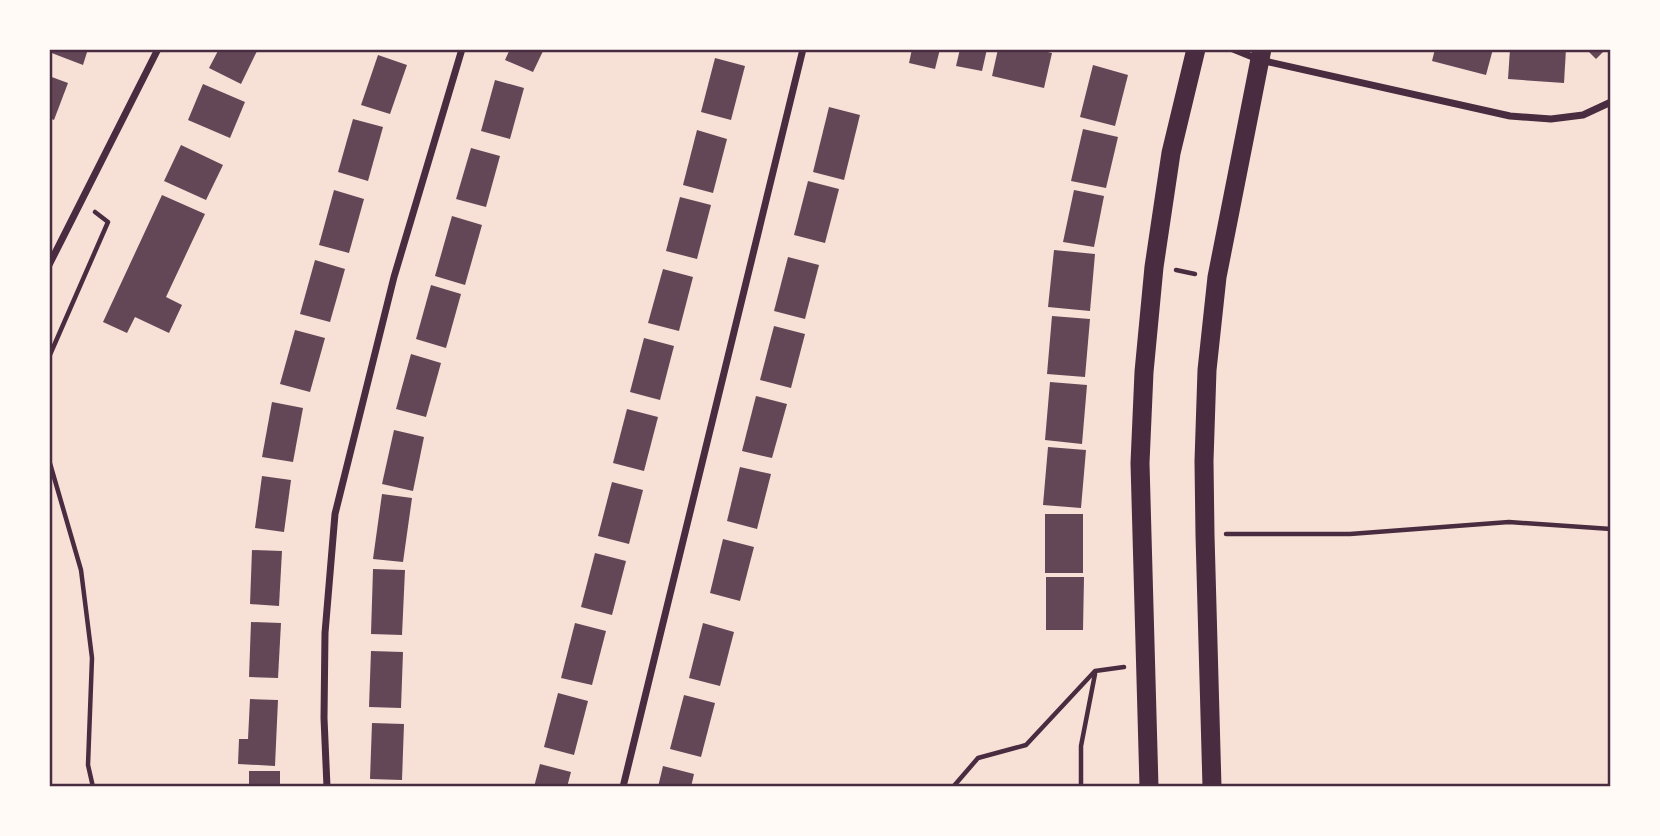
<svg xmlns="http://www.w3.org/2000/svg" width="1660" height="836" viewBox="0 0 1660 836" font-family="'Fira Sans',sans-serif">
<rect width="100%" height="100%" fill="#f7e1d7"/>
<g fill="#644757">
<path d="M49 49H88L83 65 49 52Z"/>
<path d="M219 49H258L241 84 209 68Z"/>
<path d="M510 49H544L533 72 505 60Z"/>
<path d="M912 49H940L935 69 909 63Z"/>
<path d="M960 49H987L982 71 956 66Z"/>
<path d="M998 49H1035L1052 53 1044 88 992 76Z"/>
<path d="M1435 49H1493L1486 75 1432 61Z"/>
<path d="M1510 49H1566L1564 83 1508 79Z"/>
<path d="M1586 49H1606L1596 59Z"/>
<path d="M378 55 407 65 390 114 361 105Z"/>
<path d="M715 58 745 66 731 120 701 112Z"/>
<path d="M1093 65 1128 75 1115 126 1080 117Z"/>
<path d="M49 76 68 83 54 120 49 118Z"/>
<path d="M495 80 524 88 510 139 481 131Z"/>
<path d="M203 84 245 102 230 138 188 120Z"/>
<path d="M829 107 860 115 844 180 813 172Z"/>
<path d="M353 119 383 127 368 181 338 172Z"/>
<path d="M1083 129 1118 137 1106 188 1071 181Z"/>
<path d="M697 130 727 139 713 193 683 185Z"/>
<path d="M181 145 223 165 206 200 164 181Z"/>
<path d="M471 148 500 156 486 207 456 199Z"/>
<path d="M808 181 839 189 825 243 794 235Z"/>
<path d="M334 190 364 199 349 253 319 245Z"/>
<path d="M1074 190 1104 196 1094 247 1063 242Z"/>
<path d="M162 195 205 214 166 297 182 305 169 333 135 317 127 333 103 322Z"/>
<path d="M680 197 711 205 697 259 666 251Z"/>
<path d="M452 216 482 225 465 285 435 276Z"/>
<path d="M1054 250 1095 254 1090 311 1048 307Z"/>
<path d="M788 257 819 265 805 319 774 311Z"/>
<path d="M315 260 345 269 330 322 300 314Z"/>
<path d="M663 269 693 277 679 331 648 323Z"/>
<path d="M431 285 461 294 446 348 416 339Z"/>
<path d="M1052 316 1090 319 1085 377 1047 374Z"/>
<path d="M774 326 805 334 791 388 760 380Z"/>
<path d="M295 330 325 338 310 392 280 384Z"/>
<path d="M644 338 674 346 660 400 630 392Z"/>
<path d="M411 354 441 363 426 417 396 409Z"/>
<path d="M1050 382 1087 385 1082 444 1045 440Z"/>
<path d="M756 396 787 404 772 458 742 451Z"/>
<path d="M272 402 303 408 293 462 262 457Z"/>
<path d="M627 409 658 417 644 471 613 463Z"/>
<path d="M394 430 424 437 413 491 382 484Z"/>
<path d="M1048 447 1086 450 1081 508 1043 505Z"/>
<path d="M740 467 771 474 757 529 727 521Z"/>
<path d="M262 476 291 480 284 532 255 528Z"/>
<path d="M612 482 643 490 629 544 598 536Z"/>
<path d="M382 494 412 498 403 562 373 559Z"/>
<rect x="1045" y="514" width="38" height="59"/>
<path d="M723 539 754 547 740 601 710 593Z"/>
<path d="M252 550 282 551 279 606 250 604Z"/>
<path d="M595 553 626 561 612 615 581 607Z"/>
<path d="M373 569 405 570 402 635 371 634Z"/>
<path d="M1046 577H1084L1083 630H1046Z"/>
<path d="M251 622 281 623 278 678 249 677Z"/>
<path d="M575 623 606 631 592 685 561 678Z"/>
<path d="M703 623 734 632 720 686 689 678Z"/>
<path d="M371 651 403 652 401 708 369 707Z"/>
<path d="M558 693 588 701 574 755 544 747Z"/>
<path d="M684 695 715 703 701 757 670 749Z"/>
<path d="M250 699 278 700 275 766 238 764 239 739H248Z"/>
<path d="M372 723 404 724 402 780 370 779Z"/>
<path d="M540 764 571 772 567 787H534Z"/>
<path d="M663 766 694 774 691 787H658Z"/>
<rect x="249" y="771" width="31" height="16"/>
</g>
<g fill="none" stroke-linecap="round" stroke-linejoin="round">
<g stroke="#4a2c40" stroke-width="4.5">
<path d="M1176 270 1195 274"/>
<path d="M49 357 108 222 95 212"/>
<path d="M49 460 81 570 92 658 88 765 93 787"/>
<path d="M1226 534H1350L1509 522 1611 529"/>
<path d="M953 787 978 758 1026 745 1095 671 1124 667"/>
<path d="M1081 787V746L1095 674"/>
</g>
<g stroke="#4a2c40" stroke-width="7">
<path d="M1233 49 1260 60 1510 116 1551 119 1583 115 1611 102"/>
<path d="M49 265 158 49"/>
<path d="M327 787 324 718 325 633 335 514 394 277 462 49"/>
<path d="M623 787 803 49"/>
</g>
<g stroke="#4a2c40" stroke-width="19">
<path d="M1149 787 1140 463 1144 372 1154 267 1171 153 1196 49"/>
<path d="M1212 787 1205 535 1204 461 1207 370 1217 277 1262 49"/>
</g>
</g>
<rect width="1660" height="836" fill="none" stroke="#fffaf5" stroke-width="102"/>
<rect x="51" y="51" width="1558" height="734" fill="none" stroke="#4a2c40" stroke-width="2.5"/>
</svg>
